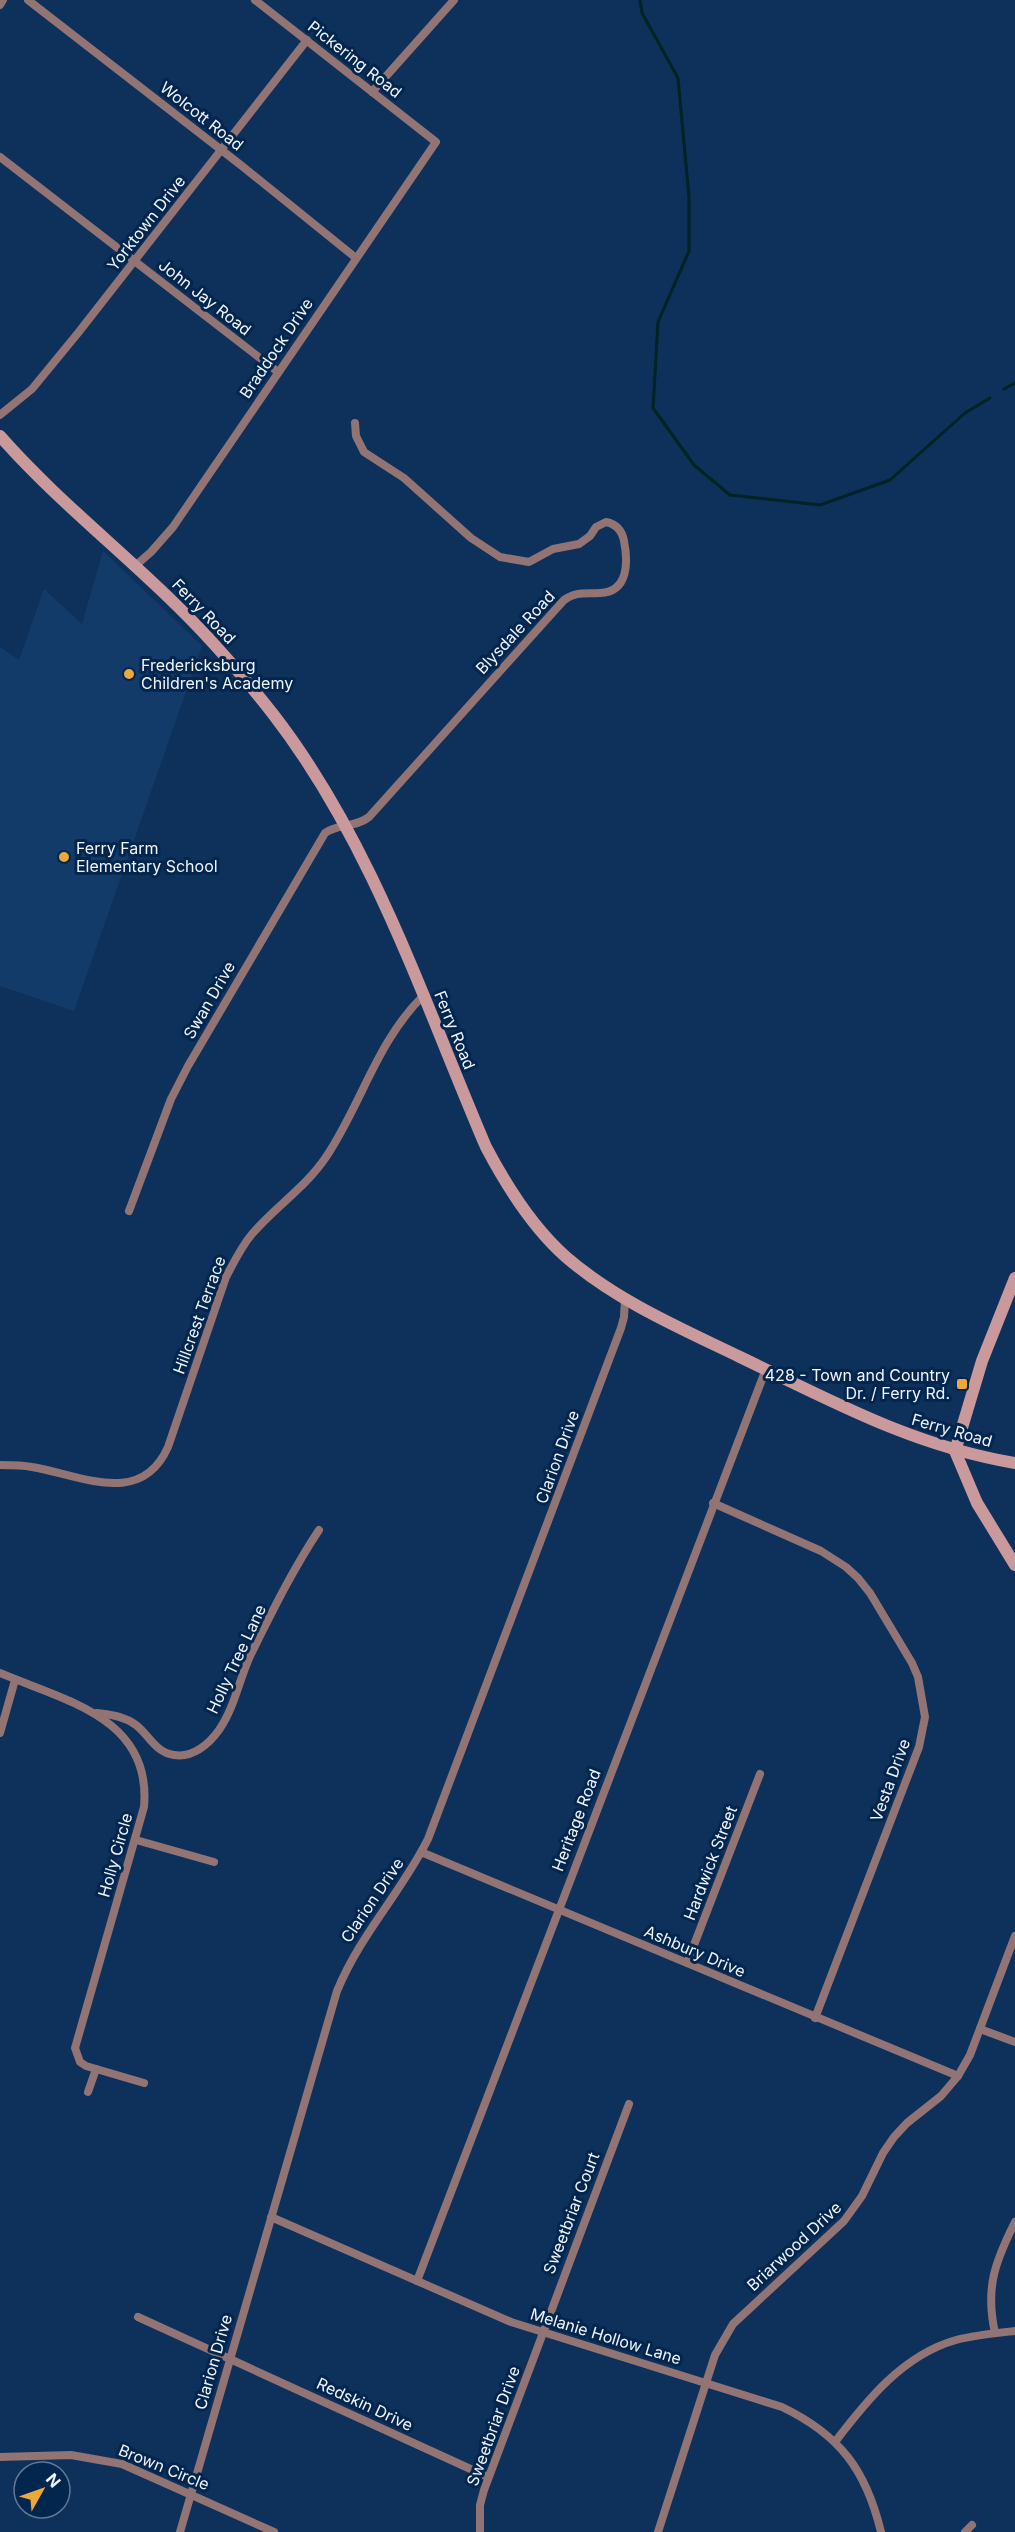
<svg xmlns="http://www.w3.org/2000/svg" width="1015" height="2532" viewBox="0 0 1015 2532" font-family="Inter,sans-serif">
<rect width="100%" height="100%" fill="#0e315b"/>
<path fill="#133b6a" d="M103 551 202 646 74 1011 0 986V647L19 660 44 589 82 624Z"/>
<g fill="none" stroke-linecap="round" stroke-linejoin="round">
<g stroke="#002324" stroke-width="3">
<path d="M640 0 642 13 678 78 689 197V251L658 322 653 408 694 465 730 495 820 505 890 480 965 413 990 398"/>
<path d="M1004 389 1015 383"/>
</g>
<g stroke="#927475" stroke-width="8">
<path d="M28 0 242 166 356 258"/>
<path d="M0 5 3 0"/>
<path d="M372 92 454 0"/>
<path d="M0 157 278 372"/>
<path d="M0 415 32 389 78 333 307 40"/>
<path d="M135 566 151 552 173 527 436 142 255 0"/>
<path d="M129 1211 171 1099 188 1066 325 833C339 823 355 828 369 817L564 600C576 591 586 594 600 593 629 592 628 561 624 541 622 530 616 524 606 522L596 527 590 536 579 544 553 549 529 562 500 557 471 538 404 478 364 452 356 436 355 423"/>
<path d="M0 1465C11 1465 22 1465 32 1467 80 1475 141 1508 168 1447L226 1277C234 1262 241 1247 252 1234 275 1207 306 1187 326 1157 361 1105 377 1041 423 996"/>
<path d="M713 1503 821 1551 846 1567 858 1578 870 1593 912 1663 918 1677 925 1717 919 1747 815 2018"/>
<path d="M0 1673C66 1701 152 1718 144 1807L75 2048 80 2062 86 2066 144 2083"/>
<path d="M97 1713C111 1715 124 1716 136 1725 149 1735 156 1753 174 1755 193 1758 209 1744 219 1730 235 1707 239 1679 251 1654 272 1612 293 1569 319 1530"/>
<path d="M0 1733 15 1680"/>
<path d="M136 1840 214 1862"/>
<path d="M421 1852 958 2076"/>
<path d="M687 1963 760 1774"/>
<path d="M980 2029 1015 2042"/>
<path d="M88 2092 96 2069"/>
<path d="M271 2217 511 2322 782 2407C840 2435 866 2470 881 2532"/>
<path d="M417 2281 766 1369"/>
<path d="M138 2317 488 2477"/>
<path d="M995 2333C985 2288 995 2262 1015 2222"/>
<path d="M835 2442C867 2400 903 2355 956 2340 975 2335 996 2333 1015 2331"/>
<path d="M0 2457 71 2455 122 2464 274 2532"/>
<path d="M180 2532 337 1991C361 1933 401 1893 428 1839L621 1328 624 1317 625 1299"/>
<path d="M480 2532V2505L484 2490 629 2104"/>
<path d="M658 2532 715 2355 733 2324 844 2221 862 2196 883 2153 894 2137 907 2123 941 2096 958 2076 970 2055 1015 1936"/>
<path d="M965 2532 972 2525"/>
</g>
<g stroke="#c9999b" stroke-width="12">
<path d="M0 436C51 494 111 542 167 596 205 632 240 672 273 714 372 842 423 1000 486 1147 507 1187 532 1227 566 1257 617 1301 680 1328 740 1357 832 1401 913 1446 1015 1463"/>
<path d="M955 1451 982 1361 1015 1278"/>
<path d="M955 1451 977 1503 1015 1565"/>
</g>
</g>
<g fill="#eca93b" stroke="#03264f" stroke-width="2">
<circle cx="129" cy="674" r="6"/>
<circle cx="64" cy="857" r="6"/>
<rect x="956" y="1378" width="12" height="12" rx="3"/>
</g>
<g text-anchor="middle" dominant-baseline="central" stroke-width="6" stroke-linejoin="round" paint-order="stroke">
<g font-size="16" fill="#f0f4f9" stroke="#03264f">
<text transform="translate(355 59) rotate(38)">Pickering Road</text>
<text transform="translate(202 116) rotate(38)">Wolcott Road</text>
<text transform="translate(146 223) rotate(-52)">Yorktown Drive</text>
<text transform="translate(205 297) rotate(38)">John Jay Road</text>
<text transform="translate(276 348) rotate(-56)">Braddock Drive</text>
<text transform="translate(204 611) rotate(46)">Ferry Road</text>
<text transform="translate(515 632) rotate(-47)">Blysdale Road</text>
<text transform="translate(209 1000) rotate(-60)">Swan Drive</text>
<text transform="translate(455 1030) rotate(68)">Ferry Road</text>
<text transform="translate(199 1315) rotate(-70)">Hillcrest Terrace</text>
<text transform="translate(952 1430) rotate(16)">Ferry Road</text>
<text transform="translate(557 1457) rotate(-70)">Clarion Drive</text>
<text transform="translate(236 1659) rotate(-65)">Holly Tree Lane</text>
<text transform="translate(890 1780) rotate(-70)">Vesta Drive</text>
<text transform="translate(576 1820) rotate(-69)">Heritage Road</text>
<text transform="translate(115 1855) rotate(-74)">Holly Circle</text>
<text transform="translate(710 1863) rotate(-69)">Hardwick Street</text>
<text transform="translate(372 1900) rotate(-56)">Clarion Drive</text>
<text transform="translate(695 1951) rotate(23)">Ashbury Drive</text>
<text transform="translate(571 2213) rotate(-69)">Sweetbriar Court</text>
<text transform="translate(794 2246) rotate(-43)">Briarwood Drive</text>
<text transform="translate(606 2336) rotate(17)">Melanie Hollow Lane</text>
<text transform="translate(213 2362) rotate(-74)">Clarion Drive</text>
<text transform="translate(365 2404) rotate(25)">Redskin Drive</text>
<text transform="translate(493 2426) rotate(-70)">Sweetbriar Drive</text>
<text transform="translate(164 2467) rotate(22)">Brown Circle</text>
</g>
<g font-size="16" fill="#f0f4f9" stroke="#03264f" text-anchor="start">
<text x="141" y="665">Fredericksburg<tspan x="141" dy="18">Children's Academy</tspan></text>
<text x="76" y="848">Ferry Farm<tspan x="76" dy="18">Elementary School</tspan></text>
<text x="950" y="1375" text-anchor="end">428 - Town and Country<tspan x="950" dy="18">Dr. / Ferry Rd.</tspan></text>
</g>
</g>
<g transform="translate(42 2490) rotate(50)"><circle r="28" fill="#03264f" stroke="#627893" stroke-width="1.5"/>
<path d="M0-4.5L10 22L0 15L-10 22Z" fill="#eca93b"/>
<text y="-9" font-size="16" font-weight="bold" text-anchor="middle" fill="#f0f4f9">N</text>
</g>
</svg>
